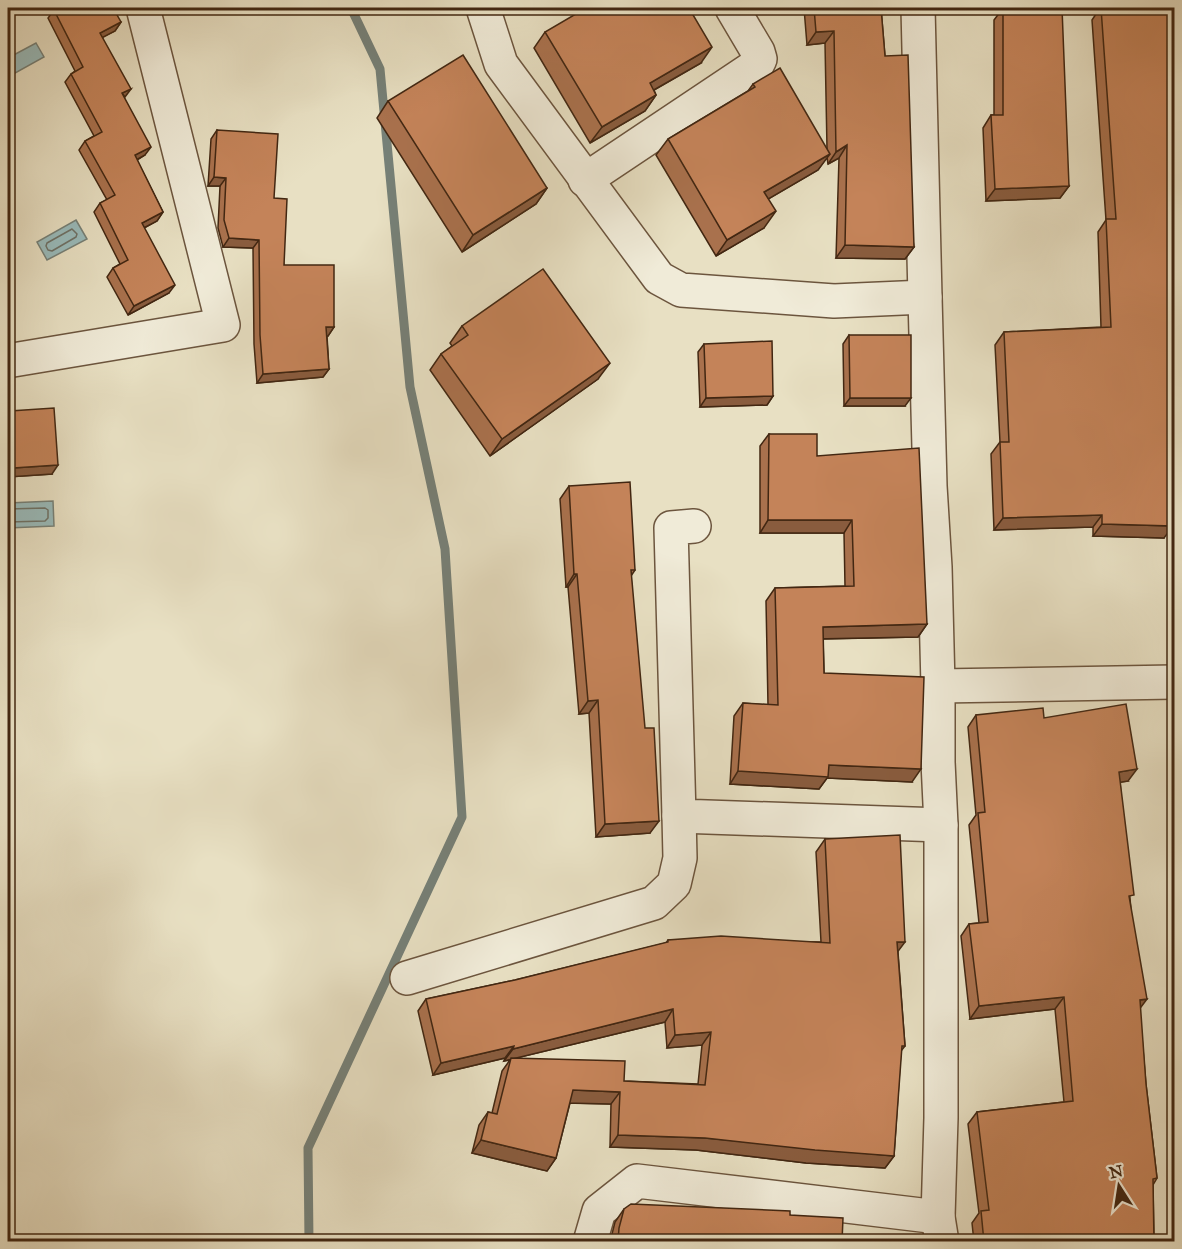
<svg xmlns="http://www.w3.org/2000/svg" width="1182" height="1249" viewBox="0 0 1182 1249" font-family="'IM FELL Great Primer',serif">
<rect width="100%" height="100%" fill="#e8e0c3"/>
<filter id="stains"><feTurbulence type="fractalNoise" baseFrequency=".00333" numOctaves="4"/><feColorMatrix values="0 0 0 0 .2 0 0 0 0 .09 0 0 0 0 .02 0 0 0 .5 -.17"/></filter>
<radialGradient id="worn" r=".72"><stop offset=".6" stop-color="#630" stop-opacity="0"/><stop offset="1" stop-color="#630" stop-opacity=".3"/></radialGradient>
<g fill="#9bb" stroke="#768077" stroke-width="1.5">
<path d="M36 43 44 57 8 77V58Z"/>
<path d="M76 220 87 239 47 260 37 242Z"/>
<path d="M53 501 54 526 8 528V503Z"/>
</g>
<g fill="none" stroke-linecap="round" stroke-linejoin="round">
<g stroke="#6e7166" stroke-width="1.5">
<path d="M72 229 77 234 76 237 52 251 48 250 46 246 47 243Z"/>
<path d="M8 509 45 508 48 510V518L45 521 8 522"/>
</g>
<path stroke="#768077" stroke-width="9" d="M309 1242 308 1148 462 817 445 549 410 387 380 69 351 8"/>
<g stroke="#6c553e" stroke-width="36">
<g id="minor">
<path d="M483 8 501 64 659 278 681 290 834 301 925 297"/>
<path d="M918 8 925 297 930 486 935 567 938 686V762L941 825V1118L938 1217 942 1242"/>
<path d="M585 180 757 65 760 59 758 52 732 8"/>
<path d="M13 360 223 325 143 8"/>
<path d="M694 526 671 528 679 816 941 825"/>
<path d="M938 686 1174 682"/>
<path d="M407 978 654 903 674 884 680 858 679 816"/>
<path d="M590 1242 599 1211 637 1181 938 1217"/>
</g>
</g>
<use href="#minor" stroke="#f0ebd8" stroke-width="33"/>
</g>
<g fill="#a9714d" stroke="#422712" stroke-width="1.5" fill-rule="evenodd">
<path d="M804 8H881L885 56 914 247 905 259 836 258 839 158 828 164 827 157 818 170 768 199 764 228 716 256 656 155 668 139 748 91 753 84 827 149 825 43 807 45Z"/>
<path d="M1003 8 1069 186 1060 198 986 201 983 128 991 115H994V20Z"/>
<path d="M1100 8H1174L1164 538 1093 536V527L994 530 991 454 1000 442 995 345 1004 332 1101 327 1098 232 1106 220 1092 20Z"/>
<path d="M54 10 121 22 115 31 102 37 145 155 137 160 163 212 157 221 144 228 169 293 128 315 107 277 113 268 120 264 94 212 100 203 107 200 79 150 85 141 94 136 65 82 71 74 75 71 48 18Z"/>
<path d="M545 32 701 63 654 90 656 95 645 111 590 143 534 48Z"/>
<path d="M388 101 547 188 536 204 462 252 377 118Z"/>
<path d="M217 130 274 198 284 265 334 327 328 336H327L329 369 323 377 257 383 254 344 253 248 223 247 218 228 220 186H208L211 139Z"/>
<path d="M462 326 598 379 490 456 430 370 441 354 452 346 450 343Z"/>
<path d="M849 335 905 406H844L843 344Z"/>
<path d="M704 344 773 396 767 405 700 407 698 352Z"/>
<path d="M10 411 52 474 8 477V414Z"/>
<path d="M769 434 817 456 927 624 918 637 823 639 824 673 912 782 827 778 819 789 730 784 734 716 743 703 768 705 766 601 775 588 845 586 844 533H760V446Z"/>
<path d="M569 486 635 570 631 576 650 833 596 837 589 713 579 714 568 587H566L560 499Z"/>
<path d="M976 715 1044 718 1128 781 1120 782 1146 1084 1157 1178 1153 1185 1154 1242H974L972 1223 979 1213 968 1124 977 1112 1064 1102 1055 1009 970 1019 961 936 969 924 979 923 969 825 976 815 968 727Z"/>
<path d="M825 839 898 952 905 1046 901 1051 894 1156 885 1168 806 1163 696 1150 610 1147 611 1104 570 1103 556 1158 547 1171 472 1153 479 1125 488 1112 492 1113 502 1071 510 1060 504 1061 505 1058 433 1075 418 1011 426 999 515 980 666 943 668 940 821 942 816 852ZM665 1022 667 1048 702 1045 698 1084 624 1081 516 1058Z"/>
<path d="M624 1209 790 1215 842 1242H610L615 1222Z"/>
</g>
<g fill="#895c3e" stroke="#422712" stroke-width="1.5">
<path d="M121 22 115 31 94 42 100 33Z"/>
<path d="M834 31 825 43 807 45 816 32Z"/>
<path d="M712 47 701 63 638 99 650 83Z"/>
<path d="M131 89 125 97 122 93Z"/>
<path d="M656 95 645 111 590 143 602 127Z"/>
<path d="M847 145 839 158 828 164 836 152Z"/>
<path d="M151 147 145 155 129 164 135 155Z"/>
<path d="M830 154 818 170 753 208 764 192Z"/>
<path d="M214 177 226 178 220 186H208Z"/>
<path d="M1069 186 1060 198 986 201 995 189Z"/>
<path d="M547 188 536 204 462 252 473 235Z"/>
<path d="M1174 193V205L1162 206 1171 194Z"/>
<path d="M776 211 764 228 716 256 727 240Z"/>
<path d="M163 212 157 221 136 232 142 223Z"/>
<path d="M229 238 259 240 253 248 223 247Z"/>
<path d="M845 245 914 247 905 259 836 258Z"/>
<path d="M175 285 169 293 128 315 134 306Z"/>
<path d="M326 327H334L328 336H320Z"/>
<path d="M610 363 598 379 490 456 502 439Z"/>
<path d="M329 369 323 377 257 383 263 374Z"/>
<path d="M773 396 767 405 700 407 706 398Z"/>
<path d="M850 398H911L905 406H844Z"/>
<path d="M58 465 52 474 8 477 13 468Z"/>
<path d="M1102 515 1093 527 994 530 1003 518Z"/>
<path d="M768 520H852L844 533H760Z"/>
<path d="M1102 524 1173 526 1164 538 1093 536Z"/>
<path d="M574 574H577L568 587H566Z"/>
<path d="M927 624 918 637 814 639 823 627Z"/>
<path d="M598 700 589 713 579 714 588 701Z"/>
<path d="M829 765 921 769 912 782 827 778 819 789 730 784 738 771Z"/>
<path d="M1137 769 1128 781 1110 784 1119 772Z"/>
<path d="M659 821 650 833 596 837 605 824Z"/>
<path d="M897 942H905L896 954Z"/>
<path d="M1064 997 1055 1009 970 1019 979 1006Z"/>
<path d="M1147 999 1138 1011 1140 1000Z"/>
<path d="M673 1009 665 1022 504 1061 513 1049Z"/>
<path d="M711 1032 702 1045 667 1048 675 1035Z"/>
<path d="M514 1046 505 1058 433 1075 441 1063Z"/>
<path d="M573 1090 620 1092 611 1104 564 1103Z"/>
<path d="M618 1135 705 1138 894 1156 885 1168 806 1163 696 1150 610 1147Z"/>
<path d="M481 1140 556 1158 547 1171 472 1153Z"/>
</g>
<g fill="#c48359" stroke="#422712" stroke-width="1.5">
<path d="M58 8H113L121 22 100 33 131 89 122 93 151 147 135 155 163 212 142 223 175 285 134 306 113 268 128 260 100 203 115 195 85 141 102 132 71 74 83 67 54 10Z"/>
<path d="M586 8H689L712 47 650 83 656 95 602 127 545 32Z"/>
<path d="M814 8H881L885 56 908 55 914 247 845 245 847 145 836 152 834 31 816 32Z"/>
<path d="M1003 8H1062L1069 186 995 189 991 115H1003Z"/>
<path d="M1101 8H1174V193L1171 194 1174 286 1173 442H1174V482L1173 526 1102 524V515L1003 518 1000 442H1009L1004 332 1111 327 1106 219H1116Z"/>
<path d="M463 55 547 188 473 235 388 101Z"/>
<path d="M780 68 830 154 764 192 776 211 727 240 668 139 755 87 753 84Z"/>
<path d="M217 130 278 134 274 198 287 199 284 265H334V327H326L329 369 263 374 260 335 259 240 229 238 224 220 226 178 214 177Z"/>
<path d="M543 269 610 363 502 439 441 354 468 335 462 326Z"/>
<path d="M849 335H911V398H850Z"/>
<path d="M772 341 773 396 706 398 704 344Z"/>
<path d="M54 408 58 465 13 468 10 411Z"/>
<path d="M769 434H817V456L919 448 927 624 823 627 824 673 924 677 921 769 829 765 828 777 738 771 743 703 778 705 775 588 854 586 852 520H768Z"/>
<path d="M630 482 635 570H631L645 728H654L659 821 605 824 598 700 588 701 577 574H574L569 486Z"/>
<path d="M1126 704 1137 769 1119 772 1134 895 1129 896 1147 999 1140 1000 1146 1084 1157 1178 1153 1179 1154 1242H984L981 1211 989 1210 977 1112 1073 1101 1064 997 979 1006 969 924 988 922 978 813 985 812 976 715 1043 708 1044 718Z"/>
<path d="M900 835 905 942H897L905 1046H902L894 1156 815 1150 705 1138 618 1135 620 1092 573 1090 556 1158 481 1140 488 1112 497 1114 511 1058 625 1061 624 1081 705 1085 711 1032 675 1035 673 1009 513 1049 514 1046 441 1063 426 999 515 980 668 942V940L721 936 830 943 825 839Z"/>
<path d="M631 1204 790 1211V1215L843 1218 842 1242H618L619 1228 624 1209Z"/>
</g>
<rect width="1182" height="1249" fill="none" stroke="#e8e0c3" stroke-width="30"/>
<rect x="9" y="9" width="1164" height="1231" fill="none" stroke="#422712" stroke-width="3"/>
<rect x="15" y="15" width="1152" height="1219" fill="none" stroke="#422712" stroke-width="1.5"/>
<g transform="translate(1119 1186) rotate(348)" stroke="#f0ebd8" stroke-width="4.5" paint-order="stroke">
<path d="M0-4.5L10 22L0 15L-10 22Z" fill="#422712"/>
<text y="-9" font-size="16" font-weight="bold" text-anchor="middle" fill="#422712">N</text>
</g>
<rect width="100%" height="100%" filter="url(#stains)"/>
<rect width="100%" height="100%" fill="url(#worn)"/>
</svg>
